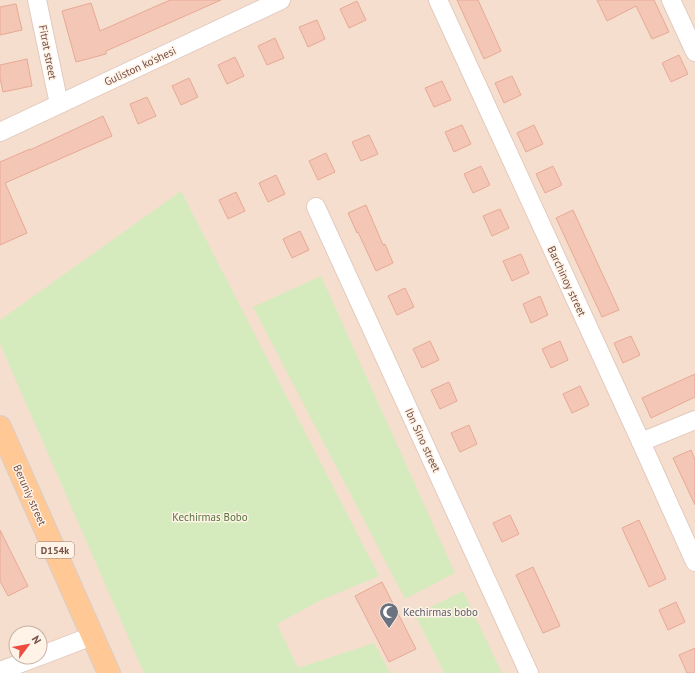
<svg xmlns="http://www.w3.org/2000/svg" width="695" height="673" viewBox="0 0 695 673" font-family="'PT Sans',sans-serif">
<rect width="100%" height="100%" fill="#fdeddf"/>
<path fill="#f5decd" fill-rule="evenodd" d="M0 0H695V673H0ZM16 633H40V657H16Z"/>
<g fill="#d6ebbd">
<path d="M181 191 379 576 321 600 277 624 298 668 374 643 390 673H144L0 344V320Z"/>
<path d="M321 276 455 573 405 599 253 307Z"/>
<path d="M463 591 502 673H444L415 615Z"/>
</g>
<g fill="#f4c6b6" stroke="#e7a995">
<path d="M170 0H221L106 51V54L76 62 62 11 91 3 100 31Z"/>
<path d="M457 0H478L501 51 484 59Z"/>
<path d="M597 0H654L669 32 652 39 636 6 607 21Z"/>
<path d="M357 1 366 20 349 28 340 9Z"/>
<path d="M16 4 22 30 0 35V7Z"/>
<path d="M317 20 325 39 308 47 299 27Z"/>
<path d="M275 38 284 58 267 65 258 46Z"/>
<path d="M679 55 688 74 671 82 662 63Z"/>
<path d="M235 57 244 76 227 84 218 65Z"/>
<path d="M27 59 32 86 3 92 0 78V65Z"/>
<path d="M512 76 521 95 504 103 495 83Z"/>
<path d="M189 78 198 97 181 105 172 86Z"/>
<path d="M442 81 451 100 434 107 425 88Z"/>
<path d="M147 97 156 116 138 124 130 104Z"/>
<path d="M103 116 112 136 5 183 27 233 0 245V162L30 149V150Z"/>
<path d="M462 125 471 144 454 152 445 132Z"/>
<path d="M534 125 543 144 526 152 517 133Z"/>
<path d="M369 135 378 154 361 161 352 142Z"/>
<path d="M326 153 335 172 318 180 309 161Z"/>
<path d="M481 166 490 185 473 193 464 174Z"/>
<path d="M553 166 562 185 545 193 536 174Z"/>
<path d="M276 175 285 194 268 202 259 183Z"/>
<path d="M236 192 245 211 228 219 219 200Z"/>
<path d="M366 205 383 245 385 244 393 263 376 271 358 232 357 233 348 213Z"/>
<path d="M500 209 509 228 492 236 483 216Z"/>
<path d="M573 210 619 310 602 317 556 218Z"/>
<path d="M300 231 309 250 292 258 283 239Z"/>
<path d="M521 254 529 273 512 281 503 261Z"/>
<path d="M405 288 414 307 397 315 388 296Z"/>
<path d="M540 296 548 315 531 323 523 304Z"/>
<path d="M631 336 640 355 623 363 614 343Z"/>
<path d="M430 341 439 360 422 368 413 349Z"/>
<path d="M560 341 568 360 551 368 542 349Z"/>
<path d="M695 374V397L651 418 642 398Z"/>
<path d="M449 382 457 401 440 409 431 390Z"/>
<path d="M580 386 589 405 572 413 563 394Z"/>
<path d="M469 425 477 444 460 452 451 433Z"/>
<path d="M691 450 695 460V505L673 458Z"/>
<path d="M510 515 519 534 502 542 493 523Z"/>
<path d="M639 520 666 579 649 587 622 528Z"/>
<path d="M0 530 28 586 8 596 0 581Z"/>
<path d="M533 567 560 626 543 633 516 575Z"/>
<path d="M382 582 416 649 389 662 355 596Z"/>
<path d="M676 602 685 622 668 630 659 610Z"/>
<path d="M695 648V673H687L679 655Z"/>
</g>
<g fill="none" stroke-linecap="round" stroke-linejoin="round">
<g stroke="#e3cabe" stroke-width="20">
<g id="minor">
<path d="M37 0 59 104"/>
<path d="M438 0 641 442 695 562"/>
<path d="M671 0 695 52"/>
<path d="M0 132 281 0"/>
<path d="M316 207 529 673"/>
<path d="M641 442 695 420"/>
<path d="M40 656 92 636"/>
<path d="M0 671 37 657"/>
</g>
</g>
<g stroke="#d8cecb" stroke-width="24">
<path id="major" d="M0 427 109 673"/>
</g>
<use href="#minor" stroke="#fff" stroke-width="18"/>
<use href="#major" stroke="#ffc894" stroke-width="22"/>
</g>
<defs>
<g id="mosque-pin" transform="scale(1)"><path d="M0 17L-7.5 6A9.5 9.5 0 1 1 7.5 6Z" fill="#6b7280" stroke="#fff2e6"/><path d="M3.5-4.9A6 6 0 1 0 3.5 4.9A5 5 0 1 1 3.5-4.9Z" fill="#fff"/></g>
</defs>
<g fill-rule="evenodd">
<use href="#mosque-pin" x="389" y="612"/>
</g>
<g text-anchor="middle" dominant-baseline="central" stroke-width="3" stroke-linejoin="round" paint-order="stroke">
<rect fill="#fff2e6" stroke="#9e8176" stroke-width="1" x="36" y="542" width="38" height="16" rx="3"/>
<g font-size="10" font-weight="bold" fill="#745046">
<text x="55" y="550">D154k</text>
</g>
<g font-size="11" fill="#745046" stroke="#fff2e6">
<text transform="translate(48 52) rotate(79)">Fitrat street</text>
<text transform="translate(140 66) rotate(-25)">Guliston ko'shesi</text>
<text transform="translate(567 281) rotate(65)">Barchinoy street</text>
<text transform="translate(423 440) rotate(65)">Ibn Sino street</text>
<text transform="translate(30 495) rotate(66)">Beruniy street</text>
</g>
<g font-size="11" fill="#54753c" stroke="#fff2e6">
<text x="210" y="517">Kechirmas Bobo</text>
</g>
<g font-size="11" fill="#5b616d" stroke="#fff2e6" text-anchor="start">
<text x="403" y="612">Kechirmas bobo</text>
</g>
</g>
<g transform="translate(28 645) rotate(58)"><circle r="19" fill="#fff2e6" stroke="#c7b1a6"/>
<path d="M0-3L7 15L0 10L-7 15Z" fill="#ed4d3e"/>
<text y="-6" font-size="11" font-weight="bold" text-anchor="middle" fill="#745046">N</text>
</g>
</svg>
